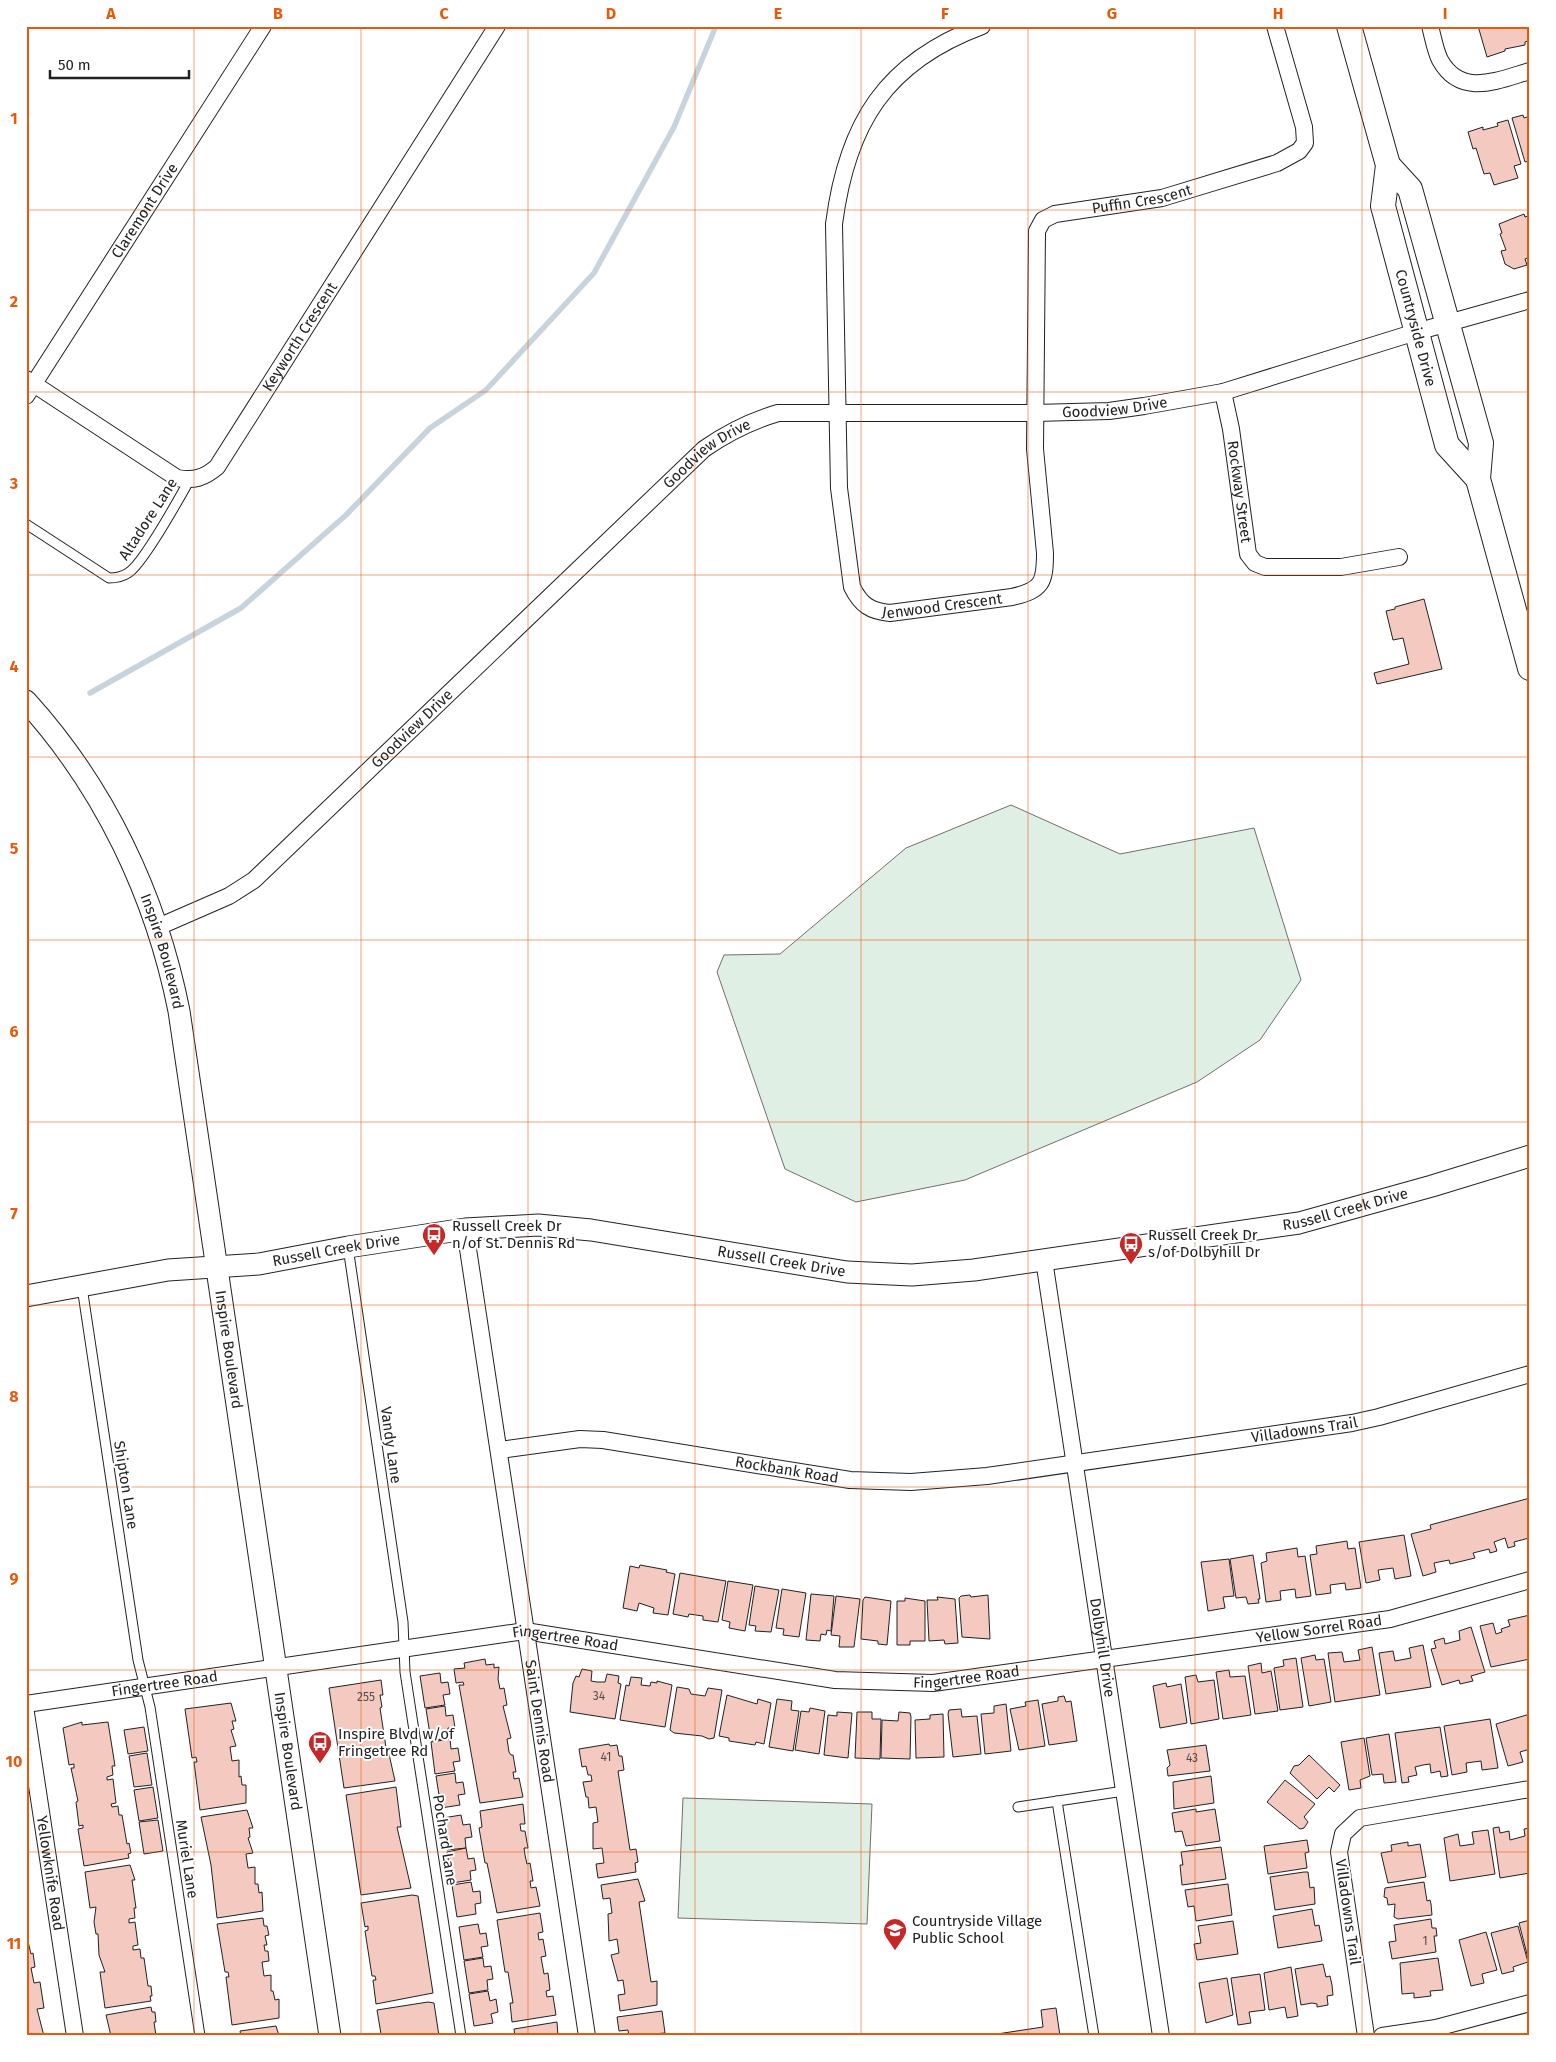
<svg xmlns="http://www.w3.org/2000/svg" width="1556" height="2062" viewBox="0 0 1556 2062" font-family="'Fira Sans',sans-serif">
<rect width="100%" height="100%" fill="#fff"/>
<g fill="#e0efe3" stroke="#6f6f6f">
<path d="M1011 805 1120 854 1254 828 1301 980 1260 1040 1197 1082 965 1180 856 1202 785 1169 717 972 724 955 780 954 906 848Z"/>
<path d="M683 1798 872 1804 867 1924 678 1918Z"/>
</g>
<g fill="none" stroke-linecap="round" stroke-linejoin="round">
<path stroke="#c7d3dd" stroke-width="5.5" d="M90 693 241 608 346 515 430 428 486 390 594 273 674 127 716 26"/>
</g>
<g fill="#f3c9c0" stroke="#222">
<path d="M1478 26H1520L1521 28 1530 26V40L1525 42V45L1505 49V51L1487 57Z"/>
<path d="M1523 115 1524 118 1530 116V161L1525 162 1512 118Z"/>
<path d="M1508 120 1521 164 1514 166 1518 178 1494 185 1490 173 1484 174 1476 148 1473 149 1468 132 1483 127V130L1498 126 1497 123Z"/>
<path d="M1524 214 1525 217 1528 216 1530 220V257L1525 259 1527 265 1514 269 1505 264 1501 251 1506 250 1500 234 1502 233 1499 224Z"/>
<path d="M1424 599 1442 669 1377 684 1374 673 1409 664 1403 638 1393 640 1386 611 1395 609V607Z"/>
<path d="M1530 1498V1542L1529 1538 1514 1542 1515 1546 1508 1548 1505 1538 1494 1542 1497 1551 1490 1553 1489 1549 1473 1553 1475 1558 1450 1564 1449 1560 1434 1563 1436 1572 1423 1576 1411 1534 1431 1529 1430 1525Z"/>
<path d="M1404 1535 1411 1576 1395 1579 1393 1568 1378 1570 1380 1580 1366 1583 1359 1542Z"/>
<path d="M1347 1541 1348 1549 1355 1548 1361 1588 1346 1590 1345 1583 1330 1585 1331 1593 1316 1595 1310 1555 1317 1554 1316 1546Z"/>
<path d="M1297 1548 1298 1557 1305 1556 1311 1596 1296 1598 1295 1589 1280 1591 1281 1600 1266 1602 1261 1563 1267 1561 1266 1553Z"/>
<path d="M1253 1555 1260 1599H1258L1259 1603 1248 1604 1246 1597 1236 1598 1230 1559Z"/>
<path d="M1229 1559 1234 1596 1223 1597 1225 1608 1208 1611 1201 1562Z"/>
<path d="M640 1565 667 1570 666 1572 675 1574 668 1615 653 1613 654 1608 639 1603 637 1611 623 1608 630 1566 639 1568Z"/>
<path d="M680 1573 726 1581 718 1622 703 1620V1616L689 1614 688 1617 673 1614Z"/>
<path d="M728 1581 753 1585 745 1631 729 1628 730 1622 722 1620Z"/>
<path d="M755 1586 779 1590 771 1632 755 1631 756 1626 749 1625Z"/>
<path d="M782 1589 806 1593 799 1637 783 1635 784 1629 776 1628Z"/>
<path d="M811 1594 834 1596 831 1631 827 1630 826 1635 821 1634 820 1641 806 1640Z"/>
<path d="M970 1595 971 1597 988 1595 990 1639 962 1637 959 1598 961 1596Z"/>
<path d="M836 1596 860 1599 854 1647H839L840 1636 831 1635Z"/>
<path d="M865 1597 891 1601 887 1645 878 1644V1641L861 1639 863 1600Z"/>
<path d="M937 1597 955 1599 958 1643 945 1644 944 1640 929 1641 927 1600H938Z"/>
<path d="M905 1598 925 1601V1641H910V1645H897V1601H905Z"/>
<path d="M1530 1615V1659L1491 1667 1480 1626 1493 1623 1496 1634 1502 1632 1501 1629 1510 1626 1508 1620Z"/>
<path d="M1471 1627 1485 1672 1471 1676 1473 1681 1460 1684 1459 1680 1442 1685 1431 1649 1436 1648 1434 1641 1444 1638 1445 1644 1460 1640 1459 1631Z"/>
<path d="M1423 1645 1431 1687 1386 1694 1379 1653 1393 1651 1395 1661 1411 1658 1409 1648Z"/>
<path d="M1372 1647 1380 1695 1335 1702 1328 1653 1342 1652 1344 1662 1360 1660 1358 1650Z"/>
<path d="M1315 1655 1316 1660 1324 1659 1331 1702 1309 1706 1301 1658Z"/>
<path d="M1296 1658 1303 1707 1280 1710 1274 1668 1284 1666 1283 1660Z"/>
<path d="M485 1659 486 1665 494 1664V1668L499 1667 498 1679 500 1689 504 1688 507 1705 503 1706 511 1738 507 1739 509 1752 511 1755H513L516 1772H513L514 1779 519 1778 523 1797 480 1803 459 1685H464L463 1682 456 1683 454 1669 465 1668 464 1663Z"/>
<path d="M1261 1663 1262 1673 1271 1671 1278 1711 1255 1714 1248 1666Z"/>
<path d="M582 1669 592 1671 591 1681 597 1682H605L607 1674 619 1676 618 1683 621 1684 615 1719 570 1712 573 1683 576 1676 579 1677Z"/>
<path d="M1229 1670 1230 1677 1245 1676 1251 1715 1223 1719 1216 1672Z"/>
<path d="M440 1673 441 1683 448 1682 450 1694 443 1695 445 1705 425 1708 420 1676Z"/>
<path d="M1196 1675 1198 1682 1214 1680 1219 1719 1191 1724 1185 1677Z"/>
<path d="M631 1677 642 1678 641 1685 650 1686 651 1682 657 1683V1681L672 1685 665 1727 620 1720 626 1685 629 1686Z"/>
<path d="M381 1680 383 1695H380L382 1707 380 1708 387 1754H389L395 1781 344 1788 329 1688Z"/>
<path d="M1166 1683 1167 1687 1181 1684 1187 1723 1160 1728 1153 1686Z"/>
<path d="M677 1687 689 1689 691 1694 705 1696 708 1688 722 1690 714 1738 709 1739 702 1736 674 1733 670 1730Z"/>
<path d="M727 1695 757 1704 758 1699 771 1703 764 1744 756 1742 755 1745 729 1741V1738L719 1736Z"/>
<path d="M1064 1696 1066 1702 1071 1701 1077 1741 1049 1745 1042 1704 1058 1701V1697Z"/>
<path d="M777 1699 792 1701 791 1710 799 1711 793 1751 769 1747Z"/>
<path d="M1038 1700 1045 1746 1019 1750 1010 1709 1026 1706 1025 1702Z"/>
<path d="M231 1703 236 1721H232L234 1729 231 1730 236 1746 230 1747 232 1761 239 1760V1777L241 1776 242 1785H246V1803L200 1810 194 1762H197L196 1757 192 1758 185 1709Z"/>
<path d="M1006 1704 1011 1751 985 1754 981 1714 994 1713V1706Z"/>
<path d="M445 1706 446 1716 453 1715 455 1728H448L449 1738 431 1741 426 1709Z"/>
<path d="M810 1708 825 1711 819 1754 795 1750 801 1711 809 1712Z"/>
<path d="M961 1709 962 1717 977 1716 981 1754 953 1757 948 1714 949 1710Z"/>
<path d="M837 1712 852 1713 848 1758 824 1755 828 1715 837 1716Z"/>
<path d="M857 1712H872V1719H881L880 1759 855 1758Z"/>
<path d="M899 1712 910 1713 911 1717 910 1759 881 1758 882 1720 898 1721Z"/>
<path d="M943 1714 944 1757 916 1758 915 1720 930 1719V1715Z"/>
<path d="M1530 1714V1749L1520 1752 1523 1762 1508 1766 1496 1724Z"/>
<path d="M1490 1719 1498 1768 1482 1770 1481 1761 1466 1763 1467 1772 1452 1775 1444 1726Z"/>
<path d="M82 1722V1725L108 1722 115 1766H112L113 1775 107 1777V1780L113 1779 116 1803 111 1804 112 1807 118 1806 119 1815H122L127 1844 129 1843 131 1853 128 1854 129 1858 84 1866 78 1829 83 1828V1825L79 1826 76 1802 78 1801 71 1768H74V1764L69 1765 63 1728Z"/>
<path d="M144 1727 148 1751 128 1754 124 1730Z"/>
<path d="M1440 1727 1448 1776 1441 1777 1440 1771 1431 1773 1430 1764 1423 1765 1415 1767 1417 1775 1408 1777 1409 1782 1402 1783 1395 1733Z"/>
<path d="M1389 1734 1396 1782 1384 1783 1383 1774 1372 1775 1366 1738Z"/>
<path d="M1364 1738 1370 1776 1360 1780 1361 1788 1349 1790 1341 1742Z"/>
<path d="M450 1739 451 1749 458 1748 460 1761 453 1762 455 1771 435 1774 431 1742Z"/>
<path d="M609 1744 610 1746 617 1745 619 1756H622L624 1770 618 1771 630 1850 636 1849 638 1862 635 1863 636 1872 598 1878 596 1864 604 1863 602 1848 593 1849V1823L598 1822 596 1807 589 1808 588 1797H586L583 1782 592 1781 591 1775H588L586 1766 582 1767 579 1749Z"/>
<path d="M1206 1745 1210 1771 1168 1776 1167 1768 1170 1765 1167 1750Z"/>
<path d="M147 1753 152 1785 134 1787 129 1756Z"/>
<path d="M1309 1755 1340 1785 1334 1792 1329 1787 1317 1799 1290 1773 1294 1766 1299 1765Z"/>
<path d="M455 1773 456 1783 463 1782 465 1794 458 1795 460 1805 441 1808 436 1776Z"/>
<path d="M1211 1776 1214 1803 1174 1809 1173 1782Z"/>
<path d="M1285 1780 1315 1804 1304 1817 1308 1822 1304 1828 1300 1829 1267 1802Z"/>
<path d="M153 1787 158 1818 139 1821 134 1790Z"/>
<path d="M396 1787 401 1827H397L411 1888 361 1895 346 1795Z"/>
<path d="M523 1804 525 1824H520L521 1831H525L528 1848H524L525 1855 527 1864 530 1863 533 1881H530L531 1888 536 1887 540 1906 497 1913 487 1863H485L479 1828 482 1827 480 1811Z"/>
<path d="M1196 1809V1812L1215 1809 1220 1841 1186 1846 1182 1831 1175 1832 1172 1813Z"/>
<path d="M247 1810 253 1828H249L250 1837 248 1838 253 1853 246 1854 248 1868 255 1867V1884H258L259 1893 262 1892 263 1911 217 1918 211 1865 201 1817Z"/>
<path d="M461 1815 463 1825 470 1824 472 1837 465 1838 466 1848 447 1850 443 1818Z"/>
<path d="M158 1820 163 1851 144 1854 139 1822Z"/>
<path d="M1499 1827 1500 1833 1509 1831 1510 1840 1525 1836 1524 1829 1530 1828V1873L1500 1878 1493 1828Z"/>
<path d="M1488 1830 1495 1874 1450 1881 1444 1838 1458 1834 1460 1846 1474 1844 1472 1832Z"/>
<path d="M1307 1840 1309 1852 1305 1853 1307 1868 1268 1874 1264 1846Z"/>
<path d="M1408 1842V1846L1420 1844 1426 1877 1388 1883 1381 1853 1392 1851 1391 1845Z"/>
<path d="M1221 1847 1226 1879 1182 1885 1180 1865H1183L1181 1852Z"/>
<path d="M466 1848 468 1859 474 1858 476 1870 470 1871 471 1880 452 1883 447 1852Z"/>
<path d="M130 1865 135 1880H132L136 1908H134L135 1918 129 1919V1923L135 1922 138 1945 133 1946V1950L140 1949 141 1958H144L148 1986H151L152 1996H150L151 2001 105 2008 100 1972H105L99 1955 98 1934H96L94 1922 96 1907 90 1908 85 1872Z"/>
<path d="M1304 1872H1308L1310 1888 1314 1887 1315 1904 1275 1910 1270 1877Z"/>
<path d="M638 1879 645 1901 639 1902 651 1982 657 1981V2005L620 2011 618 1995 625 1994 623 1980 618 1981 611 1955 619 1953 617 1939 609 1941 608 1914 612 1913 610 1898 603 1899 601 1885Z"/>
<path d="M471 1882 473 1892 480 1891 481 1903 475 1904 476 1914 457 1917 452 1885Z"/>
<path d="M1424 1882 1427 1901 1430 1900 1431 1904 1432 1915 1398 1919 1394 1917 1395 1904 1388 1905 1387 1898 1384 1897 1385 1888Z"/>
<path d="M1228 1884 1232 1915 1196 1921 1194 1906 1188 1907 1185 1890Z"/>
<path d="M412 1895 418 1896 433 1993 376 2004 373 1980H376L375 1976H372L365 1931 368 1930V1926L365 1927 361 1903Z"/>
<path d="M1312 1909 1315 1926 1319 1925 1322 1941 1278 1948 1273 1916Z"/>
<path d="M540 1913 543 1932 538 1933 539 1940 543 1939 546 1956 541 1957 544 1974 548 1973 550 1990 546 1991 547 1997 553 1996 556 2015 512 2022 510 2003H513L508 1972H505L497 1920Z"/>
<path d="M263 1918 264 1926H267L269 1935 265 1936 267 1945H264L265 1951H268L269 1961 262 1962 264 1976 271 1975V1991H273L275 2000 279 1999V2018L232 2025 226 1977H229L228 1972H225L217 1924Z"/>
<path d="M1431 1919 1432 1928H1436L1437 1936H1434L1436 1952 1392 1959 1389 1942 1396 1941 1394 1925Z"/>
<path d="M1530 1920V1962H1529L1519 1923Z"/>
<path d="M1233 1921 1238 1954 1197 1960 1194 1944 1201 1943 1198 1926Z"/>
<path d="M478 1924 480 1934 486 1933 488 1946 481 1947 483 1957 464 1960 459 1927Z"/>
<path d="M1518 1926 1528 1962 1513 1967 1514 1971 1502 1974 1491 1933Z"/>
<path d="M1486 1932 1497 1970 1482 1974 1484 1983 1471 1986 1459 1940Z"/>
<path d="M26 1933 31 1954 33 1953 35 1967 31 1968 34 1983 40 1982 44 2008 37 2009 44 2036H26Z"/>
<path d="M483 1958 484 1967 491 1966 493 1979 487 1980 488 1990 469 1993 464 1961Z"/>
<path d="M1438 1958 1443 1990 1430 1991 1431 1996 1414 1998V1993L1402 1994 1400 1963Z"/>
<path d="M1323 1964 1326 1977 1330 1976 1332 1985 1333 1995 1327 1996 1328 2005 1317 2007V2004L1312 2003 1301 2005 1295 1969Z"/>
<path d="M1291 1967 1298 2016 1287 2018 1285 2007 1269 2010 1264 1973Z"/>
<path d="M1260 1974 1265 2010 1249 2012 1251 2023 1238 2025 1231 1978Z"/>
<path d="M1227 1978 1233 2015 1206 2023 1199 1983Z"/>
<path d="M488 1991 490 2001 496 1999 498 2012 491 2014 493 2023 474 2026 469 1994Z"/>
<path d="M428 2002 434 2003 439 2036 381 2034 377 2010Z"/>
<path d="M151 2007 152 2012H155L156 2022H154L156 2036H111L106 2015Z"/>
<path d="M1056 2008 1060 2036H984L1043 2027 1041 2010Z"/>
<path d="M662 2011 665 2033 629 2036 628 2030 619 2031 617 2017Z"/>
<path d="M557 2022 558 2036H515L514 2029Z"/>
<path d="M276 2026 279 2036H241L240 2031Z"/>
</g>
<g fill="none" stroke-linecap="round" stroke-linejoin="round">
<g stroke="#222" stroke-width="11">
<g id="service">
<path d="M26 524 109 578C116 578 122 577 128 573 142 565 180 497 190 479"/>
<path d="M348 1247 403 1622 405 1672 461 2036"/>
<path d="M82 1287 138 1660 150 1707 200 2036"/>
<path d="M1057 1801 1094 2036"/>
<path d="M1018 1807 1124 1791"/>
</g>
</g>
<g stroke="#222" stroke-width="18">
<g id="minor">
<path id="s1" d="M982 26C885 62 847 124 834 224L839 488 852 587C861 605 870 611 890 613L1012 597C1042 590 1045 583 1045 553L1035 449 1037 231 1043 220 1055 214 1162 198 1277 163 1299 151 1305 143 1304 127 1275 26"/>
<path d="M1430 26C1433 37 1435 50 1440 60 1461 98 1498 80 1530 71"/>
<path id="s2" d="M26 379 177 478C194 481 204 478 217 467L497 26"/>
<path id="s3" d="M1223 392 1231 429 1248 554 1255 563 1265 567H1341L1399 557"/>
<path id="s4" d="M26 396 263 26"/>
<path id="s5" d="M158 927 229 896 254 880 704 449C727 433 751 421 778 413H1035L1109 411 1144 406 1223 392 1416 332 1530 300"/>
<path id="s6" d="M465 1229 587 2036"/>
<path id="s7" d="M1044 1260 1161 2036"/>
<path id="s8" d="M500 1450 580 1439 603 1440 850 1480 911 1482 987 1476 1352 1423 1379 1417 1530 1374"/>
<path id="s9" d="M26 1704 525 1631 835 1680 933 1683 1390 1619 1530 1580"/>
<path id="s10" d="M26 1713 75 2036"/>
<path d="M1366 2036 1339 1852 1343 1834 1360 1818 1530 1789"/>
<path d="M1382 2036 1436 2028 1530 2003"/>
</g>
</g>
<g stroke="#222" stroke-width="23">
<g id="tertiary">
<path id="s11" d="M26 701C105 788 156 896 179 1011L330 2036"/>
<path id="s12" d="M26 1296 168 1270 259 1264 348 1247 465 1229 538 1225 591 1230 847 1272 912 1275 974 1270 1299 1223 1432 1186 1530 1156"/>
</g>
</g>
<g stroke="#222" stroke-width="26">
<g id="secondary">
<path id="s13" d="M1349 26 1388 165 1383 206 1447 445 1478 479"/>
<path d="M1388 165 1410 189 1481 443 1478 479 1530 668"/>
</g>
</g>
<use href="#service" stroke="#fff" stroke-width="9"/>
<use href="#minor" stroke="#fff" stroke-width="16"/>
<use href="#tertiary" stroke="#fff" stroke-width="21"/>
<use href="#secondary" stroke="#fff" stroke-width="24"/>
</g>
<path fill="none" stroke="#e8590c" stroke-width="1" stroke-opacity="0.55" d="M194 26V2036M361 26V2036M528 26V2036M695 26V2036M861 26V2036M1028 26V2036M1195 26V2036M1362 26V2036M26 210H1530M26 392H1530M26 575H1530M26 757H1530M26 940H1530M26 1122H1530M26 1305H1530M26 1487H1530M26 1670H1530M26 1852H1530"/>
<defs>
<g id="bus-pin" transform="scale(1.25)"><path d="M0 17L-7.5 6A9.5 9.5 0 1 1 7.5 6Z" fill="#c62828" stroke="#fff"/><path d="M-5-6H5V4H4V6H2V4H-2V6H-4V4H-5ZM-3.5-4V0h7V-4ZM-3.5 1.2v1.5H-2V1.2ZM2 1.2v1.5H3.5V1.2Z" fill="#fff"/></g>
<g id="school-pin" transform="scale(1.25)"><path d="M0 17L-7.5 6A9.5 9.5 0 1 1 7.5 6Z" fill="#c62828" stroke="#fff"/><path d="M0-5L7-2L0 1L-7-2ZM-4 1L0 2.5L4 1V4Q0 6-4 4Z" fill="#fff"/></g>
</defs>
<g fill-rule="evenodd">
<use href="#bus-pin" x="434" y="1235"/>
<use href="#bus-pin" x="1131" y="1244"/>
<use href="#bus-pin" x="320" y="1743"/>
<use href="#school-pin" x="895" y="1930"/>
</g>
<g text-anchor="middle" dominant-baseline="central" stroke-width="4" stroke-linejoin="round" paint-order="stroke">
<g font-size="12" fill="#564c4a">
<text x="599" y="1696">34</text>
<text x="366" y="1697">255</text>
<text x="606" y="1757">41</text>
<text x="1192" y="1758">43</text>
<text x="1425" y="1941">1</text>
</g>
<g font-size="15" fill="#222" stroke="#fff">
<text stroke="none"><textPath href="#s1" startOffset="1298">Puffin Crescent</textPath></text>
<text stroke="none"><textPath href="#s4" startOffset="220">Claremont Drive</textPath></text>
<text stroke="none"><textPath href="#s13" startOffset="312">Countryside Drive</textPath></text>
<text stroke="none"><textPath href="#s2" startOffset="378">Keyworth Crescent</textPath></text>
<text stroke="none"><textPath href="#s5" startOffset="1150">Goodview Drive</textPath></text>
<text stroke="none"><textPath href="#s5" startOffset="730">Goodview Drive</textPath></text>
<text stroke="none"><textPath href="#s3" startOffset="101">Rockway Street</textPath></text>
<text transform="translate(148 519) rotate(-57)">Altadore Lane</text>
<text stroke="none"><textPath href="#s1" startOffset="728">Jenwood Crescent</textPath></text>
<text stroke="none"><textPath href="#s5" startOffset="326">Goodview Drive</textPath></text>
<text stroke="none"><textPath href="#s11" startOffset="288">Inspire Boulevard</textPath></text>
<text stroke="none"><textPath href="#s12" startOffset="1334">Russell Creek Drive</textPath></text>
<text stroke="none"><textPath href="#s12" startOffset="314">Russell Creek Drive</textPath></text>
<text stroke="none"><textPath href="#s12" startOffset="764">Russell Creek Drive</textPath></text>
<text stroke="none"><textPath href="#s11" startOffset="692">Inspire Boulevard</textPath></text>
<text stroke="none"><textPath href="#s8" startOffset="812">Villadowns Trail</textPath></text>
<text transform="translate(391 1445) rotate(82)">Vandy Lane</text>
<text stroke="none"><textPath href="#s8" startOffset="290">Rockbank Road</textPath></text>
<text transform="translate(126 1485) rotate(81)">Shipton Lane</text>
<text stroke="none"><textPath href="#s9" startOffset="1306">Yellow Sorrel Road</textPath></text>
<text stroke="none"><textPath href="#s9" startOffset="545">Fingertree Road</textPath></text>
<text stroke="none"><textPath href="#s7" startOffset="392">Dolbyhill Drive</textPath></text>
<text stroke="none"><textPath href="#s9" startOffset="950">Fingertree Road</textPath></text>
<text stroke="none"><textPath href="#s9" startOffset="140">Fingertree Road</textPath></text>
<text stroke="none"><textPath href="#s6" startOffset="498">Saint Dennis Road</textPath></text>
<text stroke="none"><textPath href="#s11" startOffset="1098">Inspire Boulevard</textPath></text>
<text transform="translate(445 1840) rotate(81)">Pochard Lane</text>
<text transform="translate(187 1859) rotate(81)">Muriel Lane</text>
<text stroke="none"><textPath href="#s10" startOffset="162">Yellowknife Road</textPath></text>
<text transform="translate(1348 1912) rotate(82)">Villadowns Trail</text>
</g>
<g font-size="15" fill="#222" stroke="#fff" text-anchor="start">
<text x="452" y="1226">Russell Creek Dr<tspan x="452" dy="17">n/of St. Dennis Rd</tspan></text>
<text x="1148" y="1235">Russell Creek Dr<tspan x="1148" dy="17">s/of Dolbyhill Dr</tspan></text>
<text x="338" y="1734">Inspire Blvd w/of<tspan x="338" dy="17">Fringetree Rd</tspan></text>
<text x="912" y="1921">Countryside Village<tspan x="912" dy="17">Public School</tspan></text>
</g>
</g>
<rect width="1556" height="2062" fill="none" stroke="#ffffff" stroke-width="55"/>
<path d="M50 70v8h139v-8" fill="none" stroke="#222222" stroke-width="2.5"/>
<text x="58" y="70" font-size="15" fill="#222222" stroke="#ffffff" stroke-width="4" paint-order="stroke">50 m</text>
<rect x="28" y="28" width="1500" height="2006" fill="none" stroke="#e8590c" stroke-width="2"/>
<g font-size="16" text-anchor="middle" font-weight="bold" fill="#e8590c">
<text x="111" y="19">A</text>
<text x="278" y="19">B</text>
<text x="444" y="19">C</text>
<text x="611" y="19">D</text>
<text x="778" y="19">E</text>
<text x="945" y="19">F</text>
<text x="1112" y="19">G</text>
<text x="1278" y="19">H</text>
<text x="1445" y="19">I</text>
<text x="14" y="124">1</text>
<text x="14" y="307">2</text>
<text x="14" y="489">3</text>
<text x="14" y="672">4</text>
<text x="14" y="854">5</text>
<text x="14" y="1037">6</text>
<text x="14" y="1219">7</text>
<text x="14" y="1402">8</text>
<text x="14" y="1584">9</text>
<text x="14" y="1767">10</text>
<text x="14" y="1949">11</text>
</g>
</svg>
